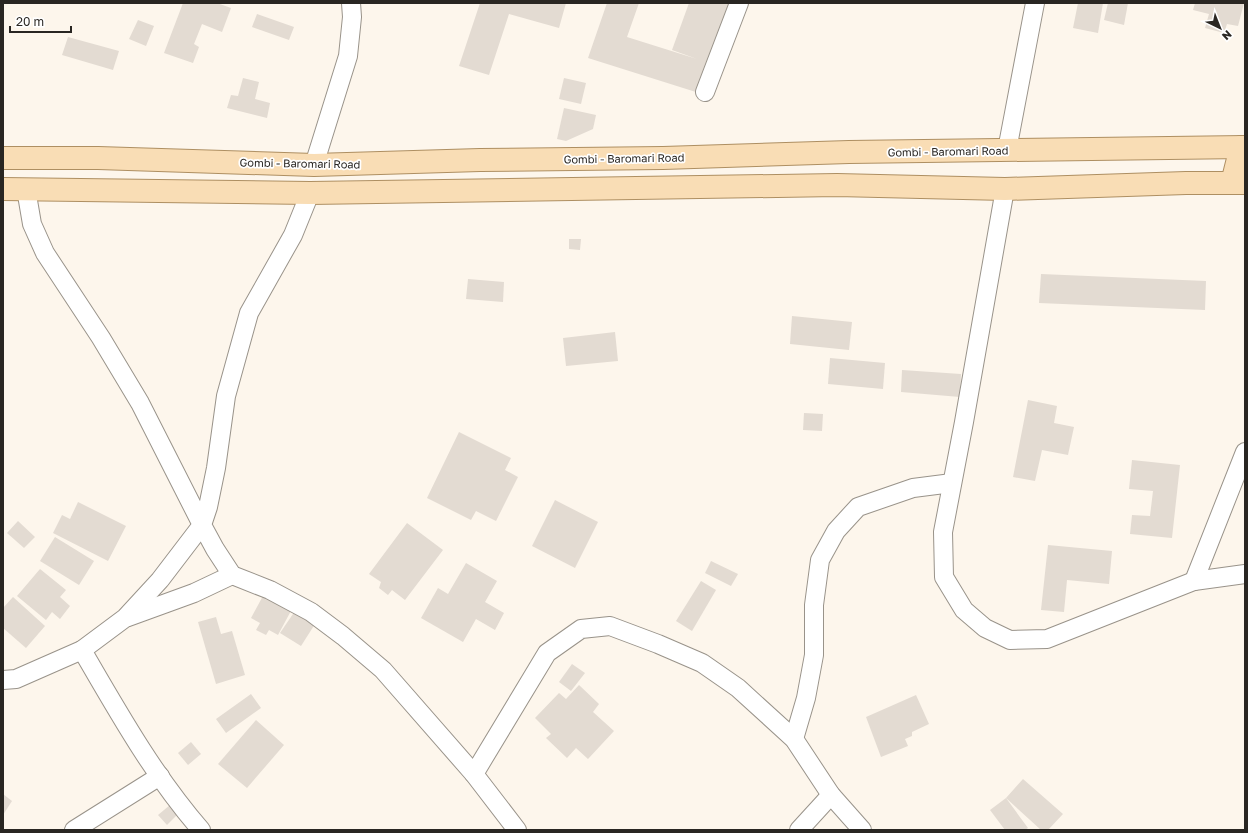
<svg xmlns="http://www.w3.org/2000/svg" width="1248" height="833" viewBox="0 0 1248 833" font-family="'Golos Text',sans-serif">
<rect width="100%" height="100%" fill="#fdf6ec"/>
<g fill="#e3dbd2">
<path d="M183 3H217L231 8 222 32 202 24 194 44 199 47 193 63 164 53Z"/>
<path d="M480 3H566L559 28 509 14 489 75 459 66Z"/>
<path d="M607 3H639L627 37 697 59 672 50 689 3H731L699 93 588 58Z"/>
<path d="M1078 3H1103L1098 33 1073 28Z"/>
<path d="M1108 3H1128L1124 25 1104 20Z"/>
<path d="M1195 3H1244L1238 26 1227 24 1224 33 1205 28 1209 14 1193 10Z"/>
<path d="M257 14 294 27 289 40 252 27Z"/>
<path d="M138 20 154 26 146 46 129 39Z"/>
<path d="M68 37 119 51 113 70 62 55Z"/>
<path d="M243 78 259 82 255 99 270 103 267 118 227 108 231 95 238 96Z"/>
<path d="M564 78 586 83 581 104 559 99Z"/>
<path d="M564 108 596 115 593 129 566 141 557 139Z"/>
<path d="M569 239H581L580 250 569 249Z"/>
<path d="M1041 274 1206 281 1205 310 1039 303Z"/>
<path d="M468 279 504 282 503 302 466 299Z"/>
<path d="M792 316 852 322 849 350 790 344Z"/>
<path d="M615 332 618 361 566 366 563 338Z"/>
<path d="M830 358 885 363 883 389 828 384Z"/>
<path d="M902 370 961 374 960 397 901 392Z"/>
<path d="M1028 400 1057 406 1054 423 1074 427 1068 455 1042 450 1035 481 1013 477Z"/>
<path d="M804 413 823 414 822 431 803 430Z"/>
<path d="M459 432 511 458 505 470 518 477 496 521 476 511 471 520 427 498Z"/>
<path d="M1132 460 1180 465 1172 538 1130 534 1132 515 1150 516 1153 491 1129 489Z"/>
<path d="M555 500 598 522 575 568 532 546Z"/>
<path d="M78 502 126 526 108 561 53 533 62 515 70 519Z"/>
<path d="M18 521 35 537 24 548 7 533Z"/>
<path d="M407 523 443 550 405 600 392 590 388 595 379 588 381 582 369 574Z"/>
<path d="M55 537 94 561 79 585 40 561Z"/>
<path d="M1048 545 1112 551 1109 584 1067 580 1064 612 1041 610Z"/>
<path d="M711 561 738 574 731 586 705 573Z"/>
<path d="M466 563 497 581 485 602 504 613 495 630 476 619 463 642 421 618 438 588 448 594Z"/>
<path d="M40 569 66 590 60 597 70 606 60 619 52 612 46 620 17 596Z"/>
<path d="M701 581 716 590 692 631 676 621Z"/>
<path d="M264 594 292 609 278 635 269 630 266 635 256 630 260 623 251 618Z"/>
<path d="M13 597 45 626 26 648 3 628V608Z"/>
<path d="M295 611 315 624 301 646 280 633Z"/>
<path d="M216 617 221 634 232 631 245 675 216 684 198 622Z"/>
<path d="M572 664 585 673 571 691 559 682Z"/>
<path d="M579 685 599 704 593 712 614 731 588 759 576 748 567 758 546 738 551 734 535 718 559 693 566 699Z"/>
<path d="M251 694 261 708 226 733 216 719Z"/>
<path d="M916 695 929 724 912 732V736L905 739 908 746 881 757 866 717Z"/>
<path d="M256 720 284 745 247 788 218 764Z"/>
<path d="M191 742 201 754 188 765 178 753Z"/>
<path d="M1023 779 1063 814 1048 830H1041L1006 798 1028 828 1025 830H1005L990 810 1006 798Z"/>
<path d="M3 794 12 801 3 815Z"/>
<path d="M170 805 178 814 167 825 158 815Z"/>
</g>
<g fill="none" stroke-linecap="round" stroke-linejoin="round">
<g stroke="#99938a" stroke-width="20">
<g id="street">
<path d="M705 92 739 3"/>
<path d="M1007 150 1035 3"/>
<path d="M314 165 348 56 352 17 351 3"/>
<path d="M1005 189 964 422 943 532 944 577 964 610 985 628 1010 640 1047 639 1194 581 1245 574"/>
<path d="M310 193 293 235 249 313 226 396 216 468 208 507 202 525 215 549 232 575 270 590 311 612 343 636 383 670 474 774 517 830"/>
<path d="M1194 581 1245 452"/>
<path d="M128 617 194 593 232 575"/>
<path d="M82 650C118 712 154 776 201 830"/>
<path d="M3 680 16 679 82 650 125 618 160 580 202 525 140 403 101 338 45 253 32 224 26 189"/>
<path d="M794 739 806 698 814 655V605L820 560 836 531 858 507 913 488 952 483"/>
<path d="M474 774 547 653 581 629 610 626 658 644 702 663 738 688 794 739 831 795 862 830"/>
<path d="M74 830 160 776"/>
<path d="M799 830 831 795"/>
</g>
</g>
<g stroke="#ae8f62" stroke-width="24">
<g id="primary">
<path d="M3 158H98L314 165 480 160 663 158 849 152 1245 147"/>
<path d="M1232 183 1241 147"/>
<path d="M3 189 310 193 837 185 1005 189 1186 183H1245"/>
</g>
</g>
<use href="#street" stroke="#fff" stroke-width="18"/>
<use href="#primary" stroke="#f9ddb5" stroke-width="22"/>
</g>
<g text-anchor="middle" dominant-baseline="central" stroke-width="3.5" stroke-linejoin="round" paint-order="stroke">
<g font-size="11" fill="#292622" stroke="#fff">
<text transform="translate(948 151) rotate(-1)">Gombi - Baromari Road</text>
<text transform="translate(624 158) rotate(-1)">Gombi - Baromari Road</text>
<text transform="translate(300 163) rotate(1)">Gombi - Baromari Road</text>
</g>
</g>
<rect width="1248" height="833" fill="none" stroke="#292622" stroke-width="8"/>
<g transform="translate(1220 28) rotate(137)" stroke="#ffffff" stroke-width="3" paint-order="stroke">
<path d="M0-3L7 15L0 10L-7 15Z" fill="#292622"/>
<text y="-6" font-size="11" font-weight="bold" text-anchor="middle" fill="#292622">N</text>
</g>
<path d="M10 26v6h61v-6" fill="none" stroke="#292622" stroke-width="2"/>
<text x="16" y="26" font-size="12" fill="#292622" stroke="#ffffff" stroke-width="3" paint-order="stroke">20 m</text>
</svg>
